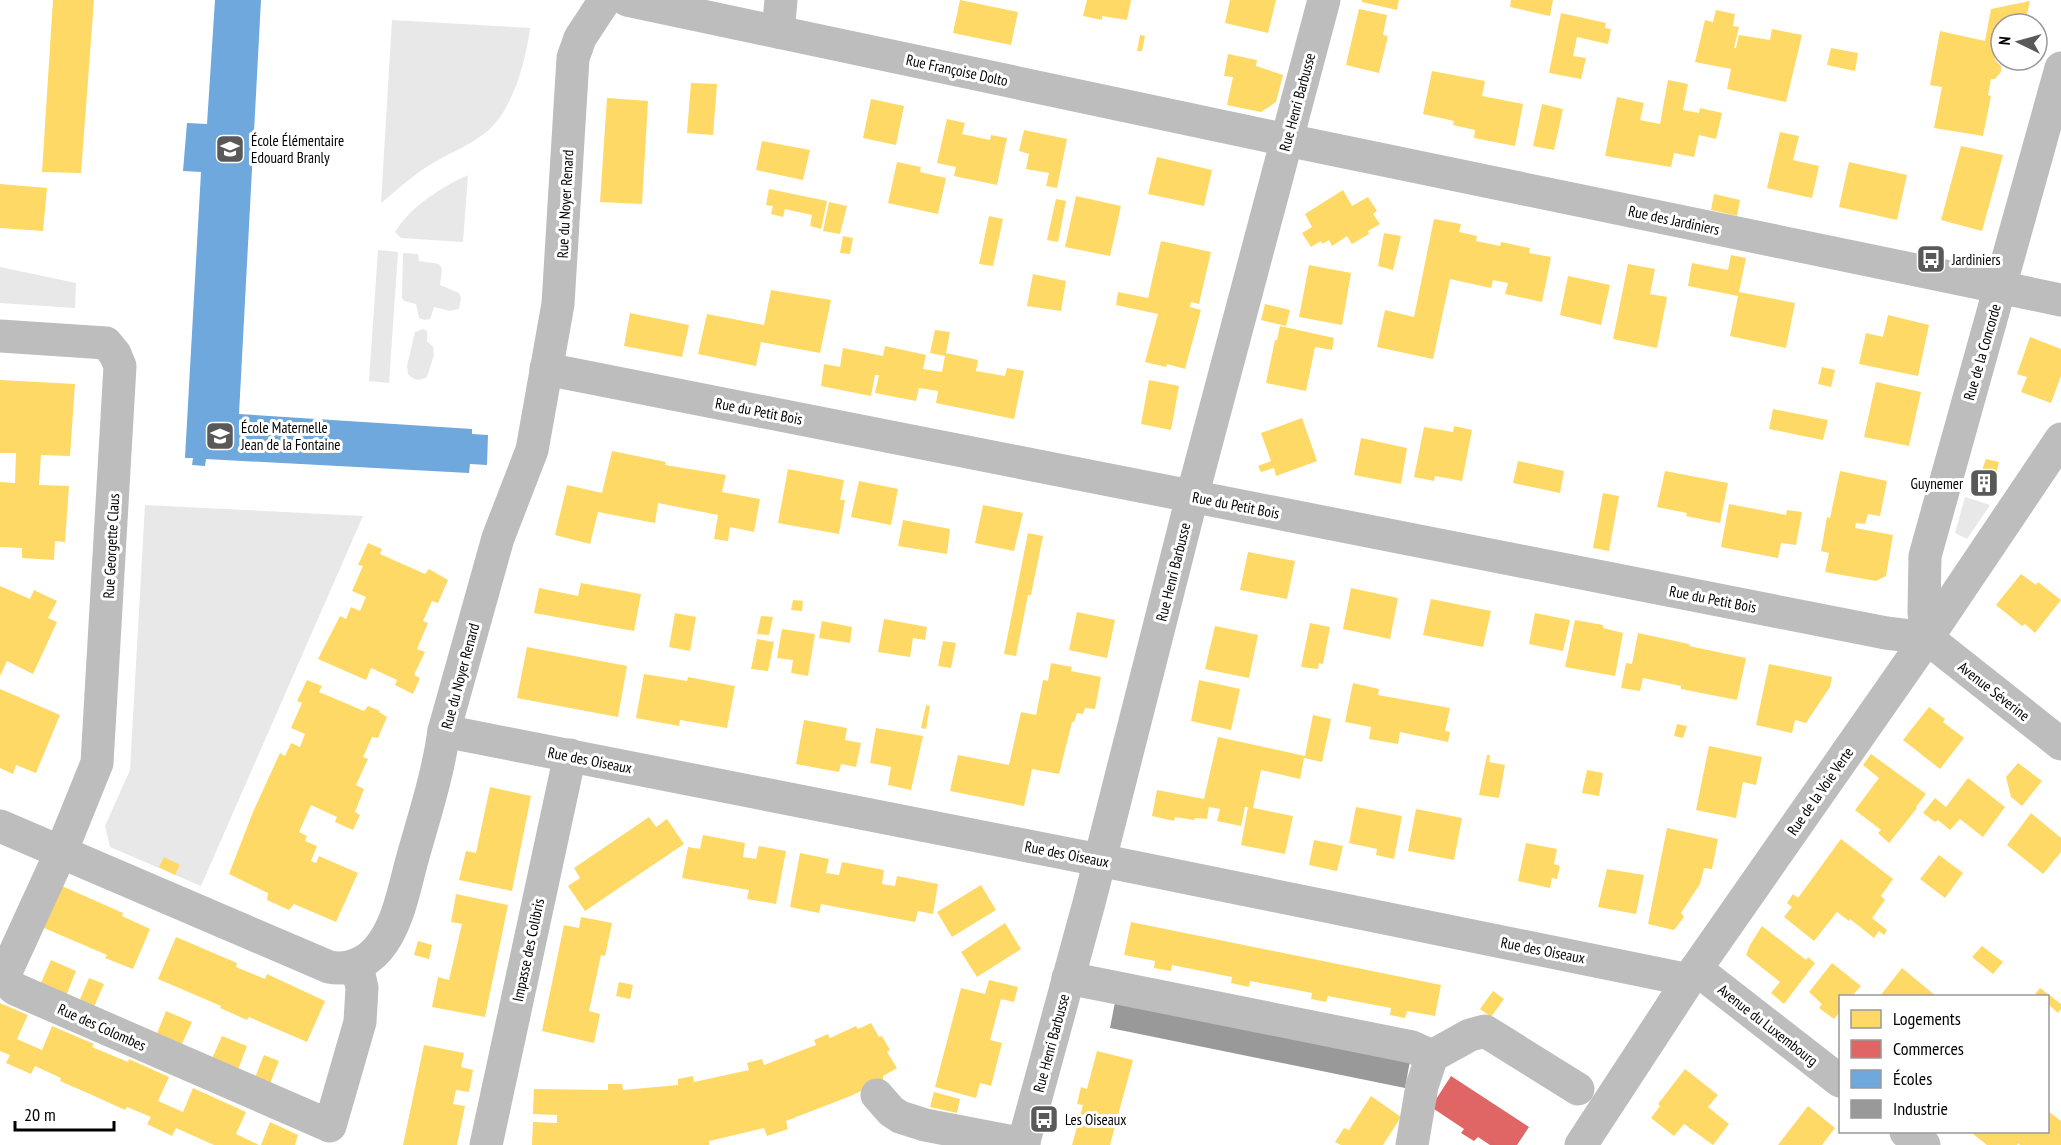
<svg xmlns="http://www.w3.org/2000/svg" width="2061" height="1145" viewBox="0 0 2061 1145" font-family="'PT Sans Narrow',sans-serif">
<rect width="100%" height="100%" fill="#fff"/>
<g fill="#e8e8e8">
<path d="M392 20 530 28C526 61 512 113 485 133 467 147 447 154 428 166 412 176 396 191 381 203Z"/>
<path d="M468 175 463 242 401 238 395 232C411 206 440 188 468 175Z"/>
<path d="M378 250 398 252 389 383 369 381Z"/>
<path d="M403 253 418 254 419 261 439 264 442 269 440 285 459 293 461 298 459 309 450 311 434 307 430 319 425 320 419 318 416 304 404 301 402 298Z"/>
<path d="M0 267 76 283 75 308 0 303Z"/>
<path d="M423 329 427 331V341L433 347 434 355 427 377C419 381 414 381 408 374L407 366 415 332Z"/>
<path d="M1965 497 1990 505 1967 539 1955 533Z"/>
<path d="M145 505 363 516 201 886 110 847 105 826 130 770Z"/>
</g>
<g fill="#ffd966">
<path d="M53 0H94L81 173 42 172Z"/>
<path d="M960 0 1018 12 1011 45 953 33Z"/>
<path d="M1087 0H1131L1127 20 1102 16V20L1083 16Z"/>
<path d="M1230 0H1276L1268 33 1225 23Z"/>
<path d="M1362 0H1399L1397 10 1362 2Z"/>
<path d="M1511 0H1553L1550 16 1510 7Z"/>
<path d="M2030 1 2026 19 2031 20 2030 24H2001V44L1998 43 1995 60 2001 66V72L1995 79H1991L1988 95 1991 96 1983 136 1934 128 1942 87 1930 85 1940 31 1985 41 1991 9Z"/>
<path d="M1359 9 1387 15 1383 35 1388 36 1379 73 1346 65Z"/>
<path d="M1716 10 1735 14 1733 26 1739 27 1734 48H1736L1739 35 1770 40 1772 29 1802 35 1786 102 1727 89 1731 69 1695 62 1705 20 1713 22Z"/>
<path d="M1561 13 1606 23 1605 28 1611 29 1608 44 1577 37 1573 56 1586 58 1581 79 1549 73Z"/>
<path d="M1140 35 1145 36 1142 51H1137Z"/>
<path d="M1831 48 1858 53 1855 71 1827 65Z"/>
<path d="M1228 54 1257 60 1256 66 1283 75 1276 102 1261 112 1227 105 1233 77 1224 76Z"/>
<path d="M1432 71 1485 81 1482 96 1523 104 1515 146 1474 138 1475 130 1453 125 1454 121 1423 114Z"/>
<path d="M1668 80 1688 84 1683 110 1699 113 1700 108 1722 113 1716 139 1699 135 1694 157 1674 153 1671 167 1605 156 1617 97 1644 103 1640 120 1660 124Z"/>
<path d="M691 83 717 84 713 135 687 133Z"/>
<path d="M607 98 648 101 642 204 600 202Z"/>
<path d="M871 99 904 106 896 145 863 138Z"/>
<path d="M1542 104 1563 109 1554 150 1533 146Z"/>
<path d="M947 119 965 123 962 134 990 140 991 135 1007 138 997 185 954 176 956 167 937 163Z"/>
<path d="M1024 130 1067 139 1057 188 1046 186 1049 173 1026 169 1029 154 1019 151Z"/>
<path d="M1780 132 1799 136 1793 160 1819 166 1812 198 1767 188Z"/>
<path d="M762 141 810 150 803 180 756 170Z"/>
<path d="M1961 146 2003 155 1982 231 1941 220Z"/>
<path d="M1157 157 1212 170 1204 206 1148 194Z"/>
<path d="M897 162 921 167 920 172 946 178 938 214 888 203Z"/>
<path d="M1849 162 1907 175 1897 220 1839 207Z"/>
<path d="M0 184 47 188 43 231 0 228Z"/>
<path d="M769 189 827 201 821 229 810 226 812 215 785 209 783 217 771 214 773 206 766 205Z"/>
<path d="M1343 190 1352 206 1368 197 1377 211 1373 214 1380 224 1368 231 1369 234 1352 244 1347 236 1332 246 1329 240 1322 244 1321 241 1311 247 1302 233 1312 227 1305 214Z"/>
<path d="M1714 194 1740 200 1737 216 1711 210Z"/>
<path d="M1076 196 1121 206 1110 256 1065 247Z"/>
<path d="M1056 199 1066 201 1058 242 1047 240Z"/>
<path d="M829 202 847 206 840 234 823 231Z"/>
<path d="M989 216 1003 219 993 266 979 264Z"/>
<path d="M1434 219 1461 224 1459 232 1477 236 1476 241 1500 246 1501 242 1530 248 1529 253 1551 257 1542 302 1505 294 1508 283 1493 280 1491 288 1450 279 1433 359 1377 347 1385 310 1414 317Z"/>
<path d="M1384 233 1401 236 1393 270 1378 266Z"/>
<path d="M843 236 853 238 850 254 840 253Z"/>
<path d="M1161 241 1211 252 1199 304 1191 302 1190 307 1201 310 1185 369 1167 364 1166 367 1145 362 1158 314 1116 305 1118 292 1148 298Z"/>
<path d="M1731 255 1746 258 1739 292 1795 303 1786 348 1730 336 1738 296 1688 286 1692 263 1728 270Z"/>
<path d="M1628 264 1655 269 1650 294 1667 297 1657 348 1613 339Z"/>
<path d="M1309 265 1351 273 1342 325 1299 317Z"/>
<path d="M1033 274 1066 281 1061 311 1027 306Z"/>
<path d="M1568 276 1610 285 1601 325 1560 315Z"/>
<path d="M771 290 831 300 820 353 761 342 756 366 698 354 707 314 764 325Z"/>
<path d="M1265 304 1290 310 1286 326 1261 320Z"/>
<path d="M630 313 689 325 682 357 624 346Z"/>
<path d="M1888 315 1929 325 1918 376 1859 364 1866 333 1883 337Z"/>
<path d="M1280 326 1334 338 1332 350 1315 347 1306 391 1266 383 1275 340H1277Z"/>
<path d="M935 330 950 332 946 353 978 360 976 371 1005 376 1007 368 1024 371 1014 419 936 403 938 391 919 388 916 401 875 393 879 375H875L871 396 821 386 824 364 840 367 843 348 883 356 885 346 926 355 923 369 942 372 945 356 930 353Z"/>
<path d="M2030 337 2061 349V376L2051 403 2021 392 2027 377 2017 374Z"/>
<path d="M1822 367 1835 370 1831 387 1818 384Z"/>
<path d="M0 380 75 384 70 456 41 455 39 485 69 486 65 542 55 541 54 560 22 558V548L0 547V482L15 483 16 453H0Z"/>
<path d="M1149 380 1179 386 1171 430 1141 424Z"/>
<path d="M1876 382 1921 392 1909 446 1864 437Z"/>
<path d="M1773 409 1828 420 1823 440 1769 429Z"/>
<path d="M1302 418 1317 461 1276 476 1274 468 1261 472 1258 466 1271 461 1261 433Z"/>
<path d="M1454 426 1472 430 1462 481 1435 476 1434 481 1414 477 1424 427 1453 432Z"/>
<path d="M1361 438 1407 448 1401 484 1354 475Z"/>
<path d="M612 451 666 462 665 465 726 475 722 492 760 499 754 532 730 527 728 541 714 539 718 515 658 503 655 523 598 512 590 544 555 535 567 485 602 493Z"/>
<path d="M1986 459 1999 462 1996 474 1982 470Z"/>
<path d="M1518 461 1564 471 1560 493 1513 483Z"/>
<path d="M788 469 844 480 840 500H845L839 534 778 523Z"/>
<path d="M1665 471 1728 483 1720 523 1686 516 1687 513 1657 507Z"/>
<path d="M1840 471 1887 481 1880 516 1868 514 1865 524 1856 523 1855 528 1893 535 1886 576 1876 581 1825 572 1829 553 1821 551 1827 517 1830 518Z"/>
<path d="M1977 471 1996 476 1990 495 1972 490Z"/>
<path d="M859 481 898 489 891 525 851 517Z"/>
<path d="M1603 493 1619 496 1609 551 1593 548Z"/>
<path d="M1729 504 1786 515 1787 510 1802 512 1796 545 1781 543 1778 558 1721 547Z"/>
<path d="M983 505 1023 513 1014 551 975 543Z"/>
<path d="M903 520 950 529 947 554 898 546Z"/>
<path d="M1028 533 1043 536 1031 595H1028L1016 656 1004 654Z"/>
<path d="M368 543 382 549 380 554 425 574 429 569 448 580 438 603 432 601 423 621 428 623 417 649 425 652 414 675 420 678 413 694 395 685 397 680 371 668 366 680 318 659 340 616 346 619 351 607 360 611 366 597 352 591 363 566 358 565Z"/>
<path d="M1248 552 1295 561 1287 599 1240 590Z"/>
<path d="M2021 574 2036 585 2038 582 2061 600 2035 633 2025 624 2022 626 1996 605Z"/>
<path d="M581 583 641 594 634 631 534 613 539 588 578 596Z"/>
<path d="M0 586 30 599 34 590 57 601 48 618 57 622 33 674 7 661 0 676Z"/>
<path d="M1351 588 1398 598 1390 639 1343 629Z"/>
<path d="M1431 599 1491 611 1483 647 1423 635Z"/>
<path d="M793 600 803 601 802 611 791 610Z"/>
<path d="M1077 612 1115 620 1107 658 1069 650Z"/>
<path d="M675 613 696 617 690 651 669 647Z"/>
<path d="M1535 613 1570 620 1563 651 1529 644Z"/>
<path d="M761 616 773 617 769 635 757 634Z"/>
<path d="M884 619 927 627 925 640 913 638 910 657 878 652Z"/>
<path d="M1575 620 1603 625V628L1623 633 1615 676 1565 667Z"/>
<path d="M822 621 852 627 850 643 819 638Z"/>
<path d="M1310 623 1330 627 1323 664 1319 663 1318 669 1301 667Z"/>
<path d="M1215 626 1258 635 1249 678 1205 669Z"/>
<path d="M782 629 815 634 808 676 791 673 793 660 777 658Z"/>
<path d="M1638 633 1689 644V646L1746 658 1737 700 1681 689V686L1643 678 1640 691 1621 688 1626 663 1632 664Z"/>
<path d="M757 639 774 642 768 671 751 669Z"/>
<path d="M943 641 956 643 951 668 938 666Z"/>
<path d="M527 647 627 666 618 717 517 698Z"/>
<path d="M1051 663 1072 667 1071 671 1101 677 1095 709 1085 708 1083 714 1077 713 1074 722H1072L1059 774 1032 769 1024 806 950 791 958 755 1009 765 1021 712 1036 715 1043 680 1048 681Z"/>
<path d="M1769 664 1832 677 1830 687 1806 723 1795 720 1792 733 1756 725Z"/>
<path d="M644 674 687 681 688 677 735 686 727 728 680 720 679 726 636 718Z"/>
<path d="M307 680 322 686 319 692 364 711 368 706 380 711 379 712 387 717 378 738 372 737 363 757 368 759 356 785 364 789 355 812 360 815 353 830 335 822 337 817 311 805 299 832 307 836 305 841 317 846 311 861 316 863 319 856 358 873 336 922 294 904 289 910 267 900 268 893 229 874 253 812 280 753 285 756 291 743 300 747 305 734 291 728 302 703 297 701Z"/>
<path d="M1199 680 1240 689 1231 730 1191 721Z"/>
<path d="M1353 683 1379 689 1378 695 1450 708 1445 731 1450 732 1448 742 1400 732 1398 744 1369 739 1371 727 1345 722Z"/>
<path d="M0 689 60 715 36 773 16 765 13 774 0 768Z"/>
<path d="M926 705 930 706 926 729 921 728Z"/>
<path d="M1929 707 1945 719 1943 722 1964 738 1940 769 1903 740Z"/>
<path d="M1313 715 1331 719 1322 762 1304 758 1300 779 1261 770 1253 808 1293 816 1285 854 1241 845 1248 807H1245L1241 826 1217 821 1220 809 1209 807 1207 819 1195 818 1194 820 1175 817 1174 821 1152 816 1157 790 1204 799 1218 737 1305 756Z"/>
<path d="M804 720 847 728 845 740 861 743 856 767 841 764 839 772 796 764Z"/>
<path d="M1677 724 1687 726 1683 738 1674 736Z"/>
<path d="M876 728 923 736 911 790 888 785 891 767 870 763Z"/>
<path d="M1709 746 1762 757 1756 785 1743 782 1736 818 1696 810Z"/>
<path d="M1871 754 1926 794 1916 807 1917 808 1889 843 1878 833 1881 830 1855 810 1879 778 1863 765Z"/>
<path d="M1487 755H1490L1489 762 1505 765 1499 798 1479 795Z"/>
<path d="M2018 763 2042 781 2022 806 2011 797 2006 777Z"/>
<path d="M1587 770 1603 773 1599 796 1582 793Z"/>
<path d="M1968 778 2005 807 1983 837 1960 819 1950 830 1938 820 1935 822 1923 813 1935 798 1946 807Z"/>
<path d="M490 787 531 796 512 891 459 880 466 851 476 853Z"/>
<path d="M1356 807 1402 816 1394 859 1376 855 1377 849 1349 843Z"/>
<path d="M1416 809 1462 818 1454 860 1408 851Z"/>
<path d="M2031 813 2061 838V852L2043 874 2007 845Z"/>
<path d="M649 817 656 827 667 819 684 844 585 911 568 886 580 878 574 868Z"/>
<path d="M1667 828 1718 839 1712 869 1704 868 1700 884 1681 913 1684 917 1674 930 1648 924Z"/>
<path d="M703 835 745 843 743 857 756 859 759 846 786 851 776 904 747 899 749 890 682 878 688 847 700 849Z"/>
<path d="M1841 839 1893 879 1881 896 1885 900 1872 918 1887 930 1884 935 1879 931 1874 938 1850 919 1849 921 1837 912 1814 941 1784 917 1792 907 1787 903 1793 894 1798 898Z"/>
<path d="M1314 840 1343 846 1337 871 1309 865Z"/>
<path d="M1526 843 1557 849 1554 864 1560 866 1557 879 1552 878 1550 888 1518 881Z"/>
<path d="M800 853 829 859 826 873 839 875 842 862 884 870 882 884 895 886 897 876 938 884 933 914 918 911 915 922 821 904 819 913 790 907Z"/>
<path d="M1939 855 1963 873 1945 898 1920 879Z"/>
<path d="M164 857 180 865 175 875 159 867Z"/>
<path d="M1607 869 1644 875 1636 914 1598 907Z"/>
<path d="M981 885 996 910 952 937 937 912Z"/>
<path d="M62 886 123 913 122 916 150 929 133 969 105 958 107 955 44 928Z"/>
<path d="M456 894 508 905 485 1017 432 1007 438 977 449 980 462 924 451 922Z"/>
<path d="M581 917 612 923 605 956 601 955 589 1011 600 1014 594 1043 542 1031 564 925 579 928Z"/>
<path d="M1131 922 1441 985 1435 1016 1407 1011 1405 1018 1390 1015 1391 1008 1328 996 1326 1002 1311 999 1312 993 1250 981 1249 987 1231 983 1232 977 1172 965 1171 971 1154 968 1155 961 1124 955Z"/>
<path d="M1005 923 1021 949 977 977 961 952Z"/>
<path d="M1762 926 1806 960 1808 957 1815 963 1784 1004 1771 993 1780 982 1746 955 1750 945Z"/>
<path d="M176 937 237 963 236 967 265 979 267 974 325 1001 307 1042 249 1017 247 1020 220 1008 221 1006 158 979Z"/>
<path d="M418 941 432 945 429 959 414 955Z"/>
<path d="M1982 946 2003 962 1993 974 1972 957Z"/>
<path d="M51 960 76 971 66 996 40 985Z"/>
<path d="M1832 963 1861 986 1852 996H1840V1012L1834 1019 1819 1008 1822 1004 1809 992Z"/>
<path d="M1902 968 1936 996H1880Z"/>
<path d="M89 978 104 984 93 1009 80 999Z"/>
<path d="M989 980 1018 987 1014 1002 1001 999 990 1040 1002 1043 991 1086 980 1083 976 1098 935 1087 961 988 985 994Z"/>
<path d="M619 982 633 985 630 999 616 996Z"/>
<path d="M2040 988 2061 1004V1009L2058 1013 2048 1004V996H2038L2035 994Z"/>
<path d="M1493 991 1504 999 1491 1017 1480 1009Z"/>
<path d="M0 1003 28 1015 17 1039 42 1050 52 1026 94 1044 92 1047 128 1062 129 1059 169 1077 158 1101 183 1112 193 1088 246 1112 236 1134 259 1145H214L176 1128 172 1136 147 1124 151 1117 127 1107 125 1110 92 1095 60 1081 61 1078 35 1066 31 1074 6 1063 10 1055 0 1051Z"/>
<path d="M166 1011 192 1022 181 1046 156 1036Z"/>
<path d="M871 1023 879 1037 882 1036 890 1050 887 1052 897 1068 883 1076V1080L853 1095 786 1121 788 1129 767 1136 764 1128 709 1141V1145H532L533 1122 557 1123V1115L533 1114 534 1089 608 1090V1084H622L623 1090 678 1085V1079L693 1076 694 1082 749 1070 747 1063 762 1059 764 1065 816 1045 814 1040 828 1034 830 1038 856 1026 858 1029Z"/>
<path d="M222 1036 247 1046 237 1072 211 1061Z"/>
<path d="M424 1045 464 1053 461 1067 473 1070 469 1092 456 1090 453 1104 465 1106 457 1145H403Z"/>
<path d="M1097 1051 1133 1060 1110 1145H1072L1083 1105 1077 1104 1081 1087 1087 1089Z"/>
<path d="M264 1055 279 1061 269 1086 254 1080Z"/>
<path d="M1685 1069 1718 1095 1708 1107 1729 1124 1713 1145 1684 1124 1674 1136 1651 1118 1660 1106 1658 1104Z"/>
<path d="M934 1092 960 1099 957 1113 930 1107Z"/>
<path d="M1371 1096 1401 1117 1383 1145H1341L1335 1142 1344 1128 1349 1130Z"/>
<path d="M1808 1106 1835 1128 1822 1145H1778Z"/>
<path d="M2048 1111 2061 1121V1145H2020L2018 1143 2017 1145H1987L1973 1134 1975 1132H2048Z"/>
<path d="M270 1122 298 1135 295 1145H261Z"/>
</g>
<path fill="#e06666" d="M1451 1076 1529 1127 1517 1145H1490L1478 1137 1474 1141 1461 1133 1464 1129 1431 1107Z"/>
<path fill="#6fa8dc" d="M215 0H261L239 414 472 429V434L488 435 487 465 470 464 469 473 206 459 205 466 192 465 193 458H185L201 172 183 171 187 123 207 124Z"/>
<path fill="#999" d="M1115 1002 1410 1061 1405 1088 1110 1028Z"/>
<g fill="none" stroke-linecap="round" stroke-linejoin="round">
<g stroke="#bdbdbd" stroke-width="33">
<path d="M627 0 1287 140 2061 300"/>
<path d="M778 32 781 0"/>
<path d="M0 336 106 343 115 354 120 366 97 763 61 852 6 972C5 981 9 984 15 989L330 1126 360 1022 362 988 357 965"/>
<path d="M546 369 1886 633 1927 638"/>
<path d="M1927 638 1924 612 1925 556 2061 68"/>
<path d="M1927 638 2061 744"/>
<path d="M444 731 1099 860 1689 980"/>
<path d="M0 826 329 967C348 971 366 963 378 949 398 926 404 889 412 860 424 817 438 775 444 731L498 538 532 450 558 304 573 58 580 38 605 0"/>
<path d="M1696 969 1840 1081"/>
<path d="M1068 978 1412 1047 1432 1056"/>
<path d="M877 1095 891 1111 900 1117 925 1125 1024 1144"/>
<path d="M1906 1132 1924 1145"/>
<path d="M486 1145 570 755"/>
<path d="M1023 1145 1089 903 1192 497 1324 0"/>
<path d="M1412 1145 1422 1086 1432 1056 1470 1035 1485 1031 1578 1089"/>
<path d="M1581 1145 1696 969 1927 638 2061 439"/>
</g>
</g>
<defs>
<g id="school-square" transform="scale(1.5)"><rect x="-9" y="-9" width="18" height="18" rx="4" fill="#595959" stroke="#fff"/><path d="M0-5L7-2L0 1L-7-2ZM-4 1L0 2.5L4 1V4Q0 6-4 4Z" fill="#fff"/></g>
<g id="bus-square" transform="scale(1.5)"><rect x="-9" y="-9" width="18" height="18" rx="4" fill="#595959" stroke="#fff"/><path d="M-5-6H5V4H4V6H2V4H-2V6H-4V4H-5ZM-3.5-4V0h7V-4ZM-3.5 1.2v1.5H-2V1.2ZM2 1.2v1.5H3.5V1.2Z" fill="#fff"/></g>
<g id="building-square" transform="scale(1.5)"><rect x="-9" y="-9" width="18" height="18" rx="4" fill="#595959" stroke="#fff"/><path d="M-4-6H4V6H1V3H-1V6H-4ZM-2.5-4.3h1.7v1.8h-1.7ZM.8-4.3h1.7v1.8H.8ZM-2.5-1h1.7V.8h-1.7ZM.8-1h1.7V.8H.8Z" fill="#fff"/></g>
</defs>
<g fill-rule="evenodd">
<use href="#school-square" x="230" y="149"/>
<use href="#bus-square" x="1931" y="259"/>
<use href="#school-square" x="220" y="436"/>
<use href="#building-square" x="1984" y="483"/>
<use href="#bus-square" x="1044" y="1119"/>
</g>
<g text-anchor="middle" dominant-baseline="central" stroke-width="6" stroke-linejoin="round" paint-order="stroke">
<g font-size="15" fill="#000" stroke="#fff">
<text transform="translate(957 70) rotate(12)">Rue Françoise Dolto</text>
<text transform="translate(1297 102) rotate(-75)">Rue Henri Barbusse</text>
<text transform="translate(565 204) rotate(-87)">Rue du Noyer Renard</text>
<text transform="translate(1674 220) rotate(12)">Rue des Jardiniers</text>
<text transform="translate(1982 352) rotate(-74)">Rue de la Concorde</text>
<text transform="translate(759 411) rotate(11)">Rue du Petit Bois</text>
<text transform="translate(1236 505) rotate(11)">Rue du Petit Bois</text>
<text transform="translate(111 546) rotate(-87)">Rue Georgette Claus</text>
<text transform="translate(1173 572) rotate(-76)">Rue Henri Barbusse</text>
<text transform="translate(1713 599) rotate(11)">Rue du Petit Bois</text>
<text transform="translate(460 676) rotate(-75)">Rue du Noyer Renard</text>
<text transform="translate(1994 691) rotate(38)">Avenue Séverine</text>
<text transform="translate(590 760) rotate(11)">Rue des Oiseaux</text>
<text transform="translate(1820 791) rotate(-55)">Rue de la Voie Verte</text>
<text transform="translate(1067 854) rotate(11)">Rue des Oiseaux</text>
<text transform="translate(528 950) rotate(-78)">Impasse des Colibris</text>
<text transform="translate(1543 950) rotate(11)">Rue des Oiseaux</text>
<text transform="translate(1768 1025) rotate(38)">Avenue du Luxembourg</text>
<text transform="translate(102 1027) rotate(24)">Rue des Colombes</text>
<text transform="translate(1051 1043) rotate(-75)">Rue Henri Barbusse</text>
</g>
<g font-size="15" fill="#000" stroke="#fff" text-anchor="start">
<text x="251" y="140">École Élémentaire<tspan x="251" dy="17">Edouard Branly</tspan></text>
<text x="1952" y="259">Jardiniers</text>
<text x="241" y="427">École Maternelle<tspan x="241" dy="17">Jean de la Fontaine</tspan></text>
<text x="1963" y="483" text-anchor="end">Guynemer</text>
<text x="1065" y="1119">Les Oiseaux</text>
</g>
</g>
<rect x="1839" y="995" width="210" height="138" fill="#ffffff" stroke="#999999" stroke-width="1.5"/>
<rect x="1851" y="1010" width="30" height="18" fill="#ffd966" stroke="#999999" stroke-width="1.5"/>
<text x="1893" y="1025" font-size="18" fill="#000000">Logements</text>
<rect x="1851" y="1040" width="30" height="18" fill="#e06666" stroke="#999999" stroke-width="1.5"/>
<text x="1893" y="1055" font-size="18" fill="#000000">Commerces</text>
<rect x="1851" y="1070" width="30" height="18" fill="#6fa8dc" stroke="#999999" stroke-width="1.5"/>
<text x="1893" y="1085" font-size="18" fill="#000000">Écoles</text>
<rect x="1851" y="1100" width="30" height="18" fill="#999999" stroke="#999999" stroke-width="1.5"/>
<text x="1893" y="1115" font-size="18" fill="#000000">Industrie</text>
<g transform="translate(2019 42) rotate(275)"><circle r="28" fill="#ffffff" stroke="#999999" stroke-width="1.5"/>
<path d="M0-4.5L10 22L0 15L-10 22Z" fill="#595959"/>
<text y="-9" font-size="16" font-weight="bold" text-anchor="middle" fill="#000000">N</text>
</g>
<path d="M15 1121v9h99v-9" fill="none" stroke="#000000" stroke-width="3"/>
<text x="24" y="1121" font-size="18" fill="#000000" stroke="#ffffff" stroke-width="4.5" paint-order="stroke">20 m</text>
</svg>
